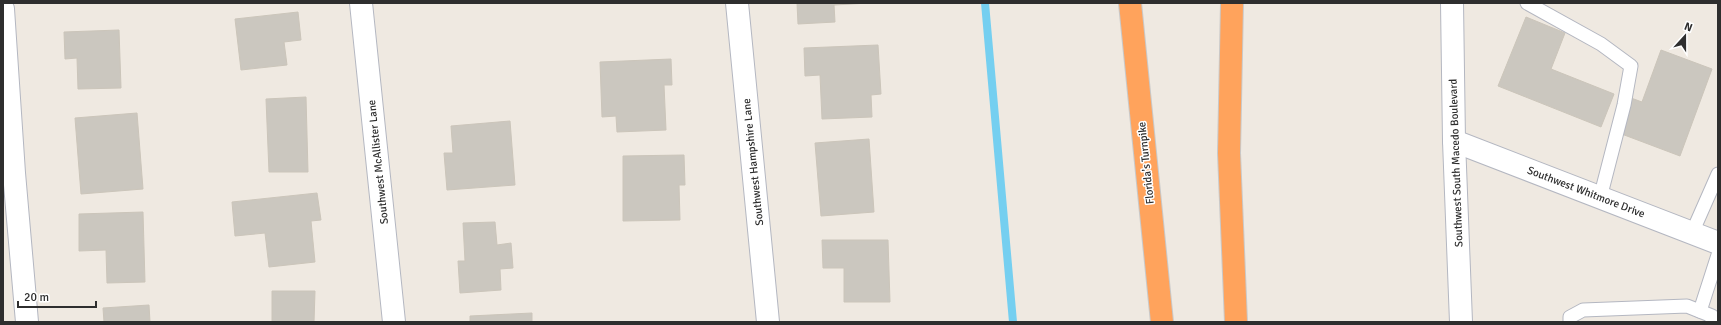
<svg xmlns="http://www.w3.org/2000/svg" width="1721" height="325" viewBox="0 0 1721 325" font-family="Signika,sans-serif">
<rect width="100%" height="100%" fill="#efe9e1"/>
<g fill="none" stroke-linecap="round" stroke-linejoin="round">
<path stroke="#75cff0" stroke-width="8" d="M985 3 1013 322"/>
</g>
<g fill="#cbc7bf" stroke="#cbc5ba">
<path d="M797 3H869L834 5 835 22 798 24Z"/>
<path d="M298 12 301 40 284 42 287 65 241 70 235 19Z"/>
<path d="M1526 17 1565 33 1551 69 1614 94 1601 127 1498 86Z"/>
<path d="M119 30 121 88 78 89 77 58 65 59 64 32Z"/>
<path d="M878 45 881 94 871 95 872 117 822 119 820 75 805 76 804 48Z"/>
<path d="M1661 50 1712 69 1680 156 1619 133 1631 98 1642 102Z"/>
<path d="M671 59 672 85H664L666 130 617 132 616 116 602 117 600 62Z"/>
<path d="M306 97 308 172H269L266 99Z"/>
<path d="M137 113 143 189 81 194 75 118Z"/>
<path d="M510 121 515 185 447 190 444 153H453L451 126Z"/>
<path d="M869 139 874 212 821 216 815 143Z"/>
<path d="M684 155 685 185H679L680 220 623 221V156Z"/>
<path d="M317 193 321 220 311 221 315 262 269 267 265 233 235 236 232 202Z"/>
<path d="M143 212 145 282 107 283 106 250 79 251V214Z"/>
<path d="M495 222 497 245 511 243 513 268 500 269 501 290 460 293 458 261H465L463 223Z"/>
<path d="M822 240H888L890 302H844V268H823Z"/>
<path d="M272 291H315L314 322H272Z"/>
<path d="M149 305 150 322H104L103 308Z"/>
<path d="M532 313V322H470V316Z"/>
</g>
<g fill="none" stroke-linecap="round" stroke-linejoin="round">
<g stroke="#b4b7c1" stroke-width="15">
<g id="lane">
<path d="M1527 3 1601 44 1631 66 1624 105 1600 198"/>
<path d="M1692 233 1718 174"/>
<path d="M1700 311 1718 255"/>
<path d="M1570 322V317L1583 310 1687 306 1712 316V322"/>
</g>
</g>
<g stroke="#b4b7c1" stroke-width="24">
<g id="street">
<path d="M361 3 394 322"/>
<path d="M737 3 768 322"/>
<path d="M1452 3 1454 141 1461 322"/>
<path d="M3 9 14 173 27 322"/>
<path d="M1454 141 1718 243"/>
</g>
</g>
<g stroke="#c9c9c9" stroke-width="24">
<g id="highway">
<path d="M1130 3 1162 322"/>
<path d="M1232 3 1229 153 1236 322"/>
</g>
</g>
<use href="#lane" stroke="#fff" stroke-width="13"/>
<use href="#street" stroke="#fff" stroke-width="22"/>
<use href="#highway" stroke="#ffa35c" stroke-width="22"/>
</g>
<g text-anchor="middle" dominant-baseline="central" stroke-width="3" stroke-linejoin="round" paint-order="stroke">
<g font-size="11" fill="#2e2e2e" stroke="#fff">
<text transform="translate(378 162) rotate(-96)">Southwest McAllister Lane</text>
<text transform="translate(753 162) rotate(-96)">Southwest Hampshire Lane</text>
<text transform="translate(1146 163) rotate(-96)">Florida's Turnpike</text>
<text transform="translate(1456 163) rotate(-92)">Southwest South Macedo Boulevard</text>
<text transform="translate(1586 192) rotate(21)">Southwest Whitmore Drive</text>
</g>
</g>
<rect width="1721" height="325" fill="none" stroke="#2e2e2e" stroke-width="8"/>
<g transform="translate(1685 36) rotate(21)" stroke="#ffffff" stroke-width="3" paint-order="stroke">
<path d="M0-3L7 15L0 10L-7 15Z" fill="#2e2e2e"/>
<text y="-6" font-size="11" font-weight="bold" text-anchor="middle" fill="#2e2e2e">N</text>
</g>
<path d="M18 301v6h78v-6" fill="none" stroke="#2e2e2e" stroke-width="2"/>
<text x="24" y="301" font-size="12" fill="#2e2e2e" stroke="#ffffff" stroke-width="3" paint-order="stroke">20 m</text>
</svg>
